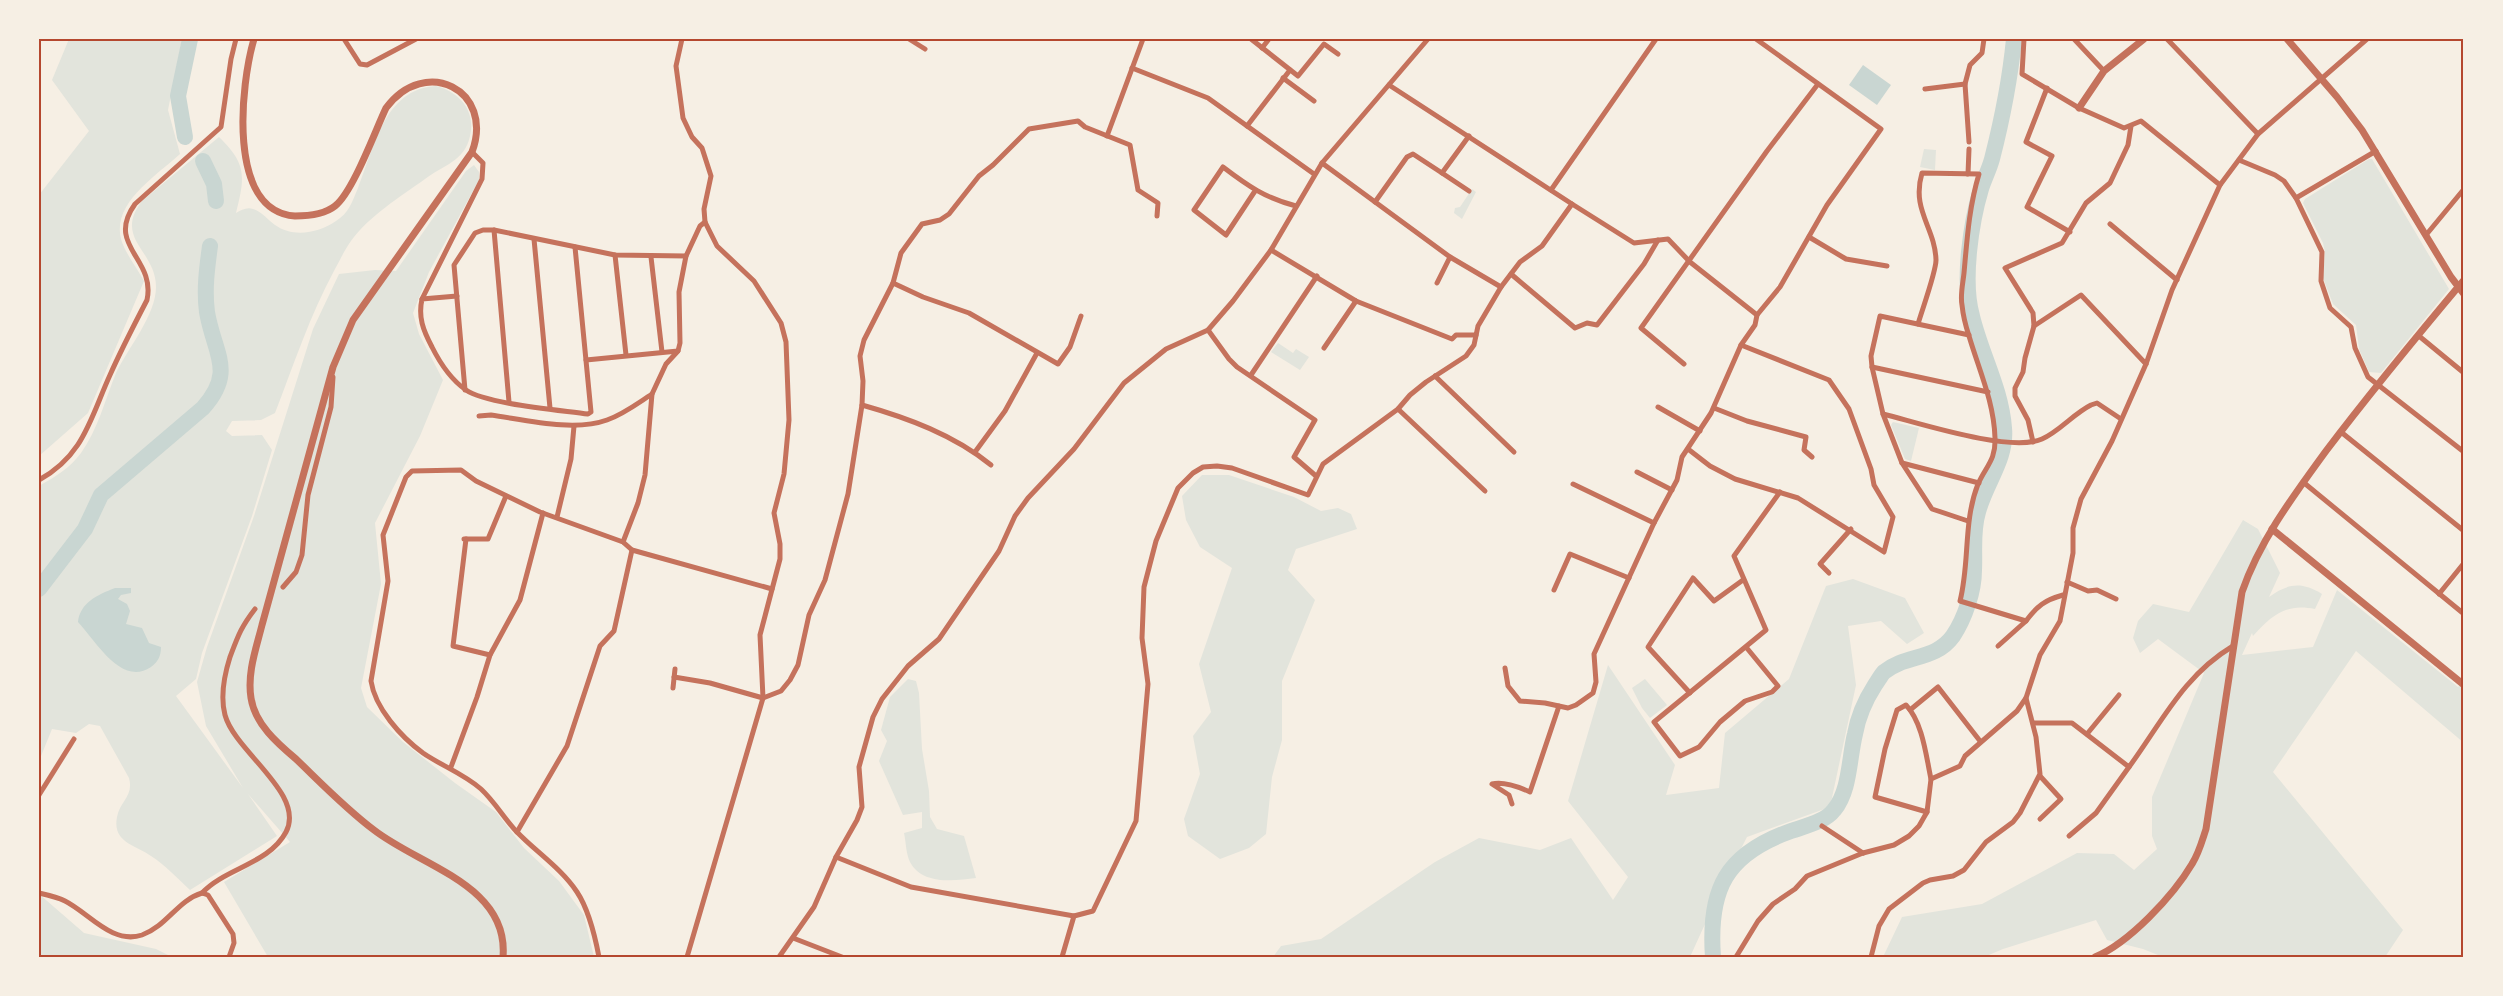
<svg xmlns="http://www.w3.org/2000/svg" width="2503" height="996" viewBox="0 0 2503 996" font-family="'PT Sans',sans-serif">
<rect width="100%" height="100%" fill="#f6efe4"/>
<g fill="#e2e4dc">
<path d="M69 39H182L168 110 180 154C156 176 112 203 121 239 125 253 137 268 144 281L88 413 39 456V195L89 131 52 80Z"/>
<path d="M436 86C459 92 476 110 470 136 465 161 442 166 425 179 400 197 369 216 351 241 345 249 340 260 335 269 310 315 294 364 275 413L261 420 232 421 226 431 232 436 262 435 272 450 252 516 202 653 196 679 176 696 243 788 206 726 197 682 207 647 254 516 313 329 339 274 375 270 396 271 466 171 474 165 479 172V180L429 272 413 313 419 334 443 380 420 436 375 523 381 584 361 688 367 707 403 742 455 783 496 812 524 848 559 881 584 915 594 957H268L224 882 290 842 248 794 277 836 190 890C178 879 165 865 151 856 136 845 112 843 117 817 120 801 134 796 129 778L100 726 89 724 76 733 52 729 39 761V486C55 477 70 468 81 453 98 429 105 400 116 373 128 348 156 315 156 287 156 250 113 239 142 201L219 137C247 164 245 177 236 213 241 210 247 207 253 209 261 211 269 221 275 225 293 238 319 233 336 221 349 213 352 202 358 188 374 148 384 89 436 86Z"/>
<path d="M1924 149 1936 150 1935 170 1920 167Z"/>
<path d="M2369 159H2372L2449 289 2381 373 2369 372 2359 349 2356 325 2333 304 2323 278 2325 252 2323 243 2303 203 2305 199Z"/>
<path d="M1472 189 1476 192 1462 219 1454 213 1455 208 1460 207Z"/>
<path d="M1278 343 1293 353 1296 349 1309 357 1300 370 1271 352Z"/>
<path d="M1893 422 1919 428 1911 461 1905 459 1891 425Z"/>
<path d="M1202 475H1229L1294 497 1321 511 1338 508 1351 514 1357 529 1296 549 1288 570 1315 600 1282 681V740L1272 777 1266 834 1249 848 1220 859 1188 836 1184 819 1200 774 1193 736 1211 712 1199 664 1232 568 1200 547 1186 520 1182 496Z"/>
<path d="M2243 520 2258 529 2280 573 2269 597C2287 584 2301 581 2322 594L2315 609C2286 603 2272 615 2253 636L2252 633 2242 655 2313 647 2337 590 2458 687 2464 682V743L2356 651 2273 772 2403 930 2385 957H2163L2143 949 2107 940 2096 920 2003 949 1984 957H1883L1902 917 1982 904 2077 853 2114 854 2134 870 2157 849 2152 836V797L2204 673 2158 639 2140 653 2133 638 2138 621 2153 604 2189 612Z"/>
<path d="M1853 579 1905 598 1924 633 1907 644 1881 621 1848 626 1856 685 1830 807 1747 837 1725 880 1690 957H1273L1281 946 1321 939 1435 862 1479 838 1540 850 1571 838 1613 900 1628 877 1568 801 1608 665 1675 765 1666 795 1719 788 1725 733 1789 679 1826 586Z"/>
<path d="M908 679 916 681 919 693 922 749 929 791 930 817 937 829 964 836 976 878C954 881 922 885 910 862 906 854 906 842 904 833L922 828V812L903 815 879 761 887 741 881 730 890 697Z"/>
<path d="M1645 679 1667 705 1650 718 1642 708 1632 688Z"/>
<path d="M39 894 84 933 156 949 172 957H39Z"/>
</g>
<g fill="#c9d6d2">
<path d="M1863 65 1891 85 1877 105 1849 85Z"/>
<path d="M115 588H131V593L121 595 118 599 127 604 130 611 126 624 142 628 149 643 161 647C161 656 158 662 151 667 121 687 96 641 78 622 80 603 97 595 115 588Z"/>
</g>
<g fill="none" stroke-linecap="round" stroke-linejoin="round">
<g stroke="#c9d6d2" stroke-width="16">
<path d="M185 137 178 96 190 39"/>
<path d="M203 161 214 184 216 201"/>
<path d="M39 589 85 529 101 495 203 408C236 371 214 354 207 312 204 290 207 268 210 246"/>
<path d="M1713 957C1708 889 1726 854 1791 831 1805 826 1825 822 1834 810 1850 791 1849 758 1855 734 1858 717 1866 699 1875 685 1878 681 1881 675 1884 672 1906 654 1935 661 1953 636 1965 618 1974 591 1974 570 1975 551 1972 532 1978 512 1986 482 2007 459 2004 428 2001 388 1981 354 1972 316 1966 295 1967 273 1969 252 1971 232 1975 209 1981 189 1984 179 1989 170 1992 159 2002 120 2010 80 2014 39"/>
</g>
<g stroke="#c5725c" stroke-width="5">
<path d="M344 39 360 64 367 65 416 39"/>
<path d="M682 39 676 66 683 118 692 137 702 148 711 176 704 209 705 222 717 246 754 281 781 323 786 342 789 420 784 474 774 513 780 544V559L760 635 763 698 687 957"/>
<path d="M909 39 925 49"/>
<path d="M1251 39 1298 76 1324 44 1338 54"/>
<path d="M2024 39 2022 74 2079 108 2124 128 2141 121 2220 185"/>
<path d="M2074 39 2104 71"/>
<path d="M2167 39 2258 134"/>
<path d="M1262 48 1269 39"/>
<path d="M1132 68 1208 98 1314 174"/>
<path d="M1283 78 1314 101"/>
<path d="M2047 88 2026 142 2052 156 2027 207 2070 232"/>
<path d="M1925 89 1965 84"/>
<path d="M1247 126 1290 70"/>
<path d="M1107 136 1143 39"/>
<path d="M1969 142 1965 84 1970 65 1982 53 1984 39"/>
<path d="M2239 160 2275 175 2284 181 2296 198 2322 252 2321 281 2330 308 2351 327 2355 348 2368 377 2464 452"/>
<path d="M1322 163 1450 257 1501 287"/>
<path d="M1442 173 1469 191"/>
<path d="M1968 174 1969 149"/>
<path d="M1551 190 1656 39"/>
<path d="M1255 191 1226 235 1194 210 1223 167C1248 186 1265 198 1296 206"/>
<path d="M2296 198 2376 151"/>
<path d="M1375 202 1407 157 1413 154 1442 173 1469 136"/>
<path d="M1572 204 1634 243 1668 239 1690 262 1757 315"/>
<path d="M2110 224 2177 280"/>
<path d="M494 230 509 402"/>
<path d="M2426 235 2464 189"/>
<path d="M1809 237 1846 259 1887 266"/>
<path d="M534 239 550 408"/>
<path d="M1271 250 1356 301 1452 339 1456 335H1476"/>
<path d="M615 255 626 355"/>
<path d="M686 256 700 226 705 222"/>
<path d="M651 257 662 352"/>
<path d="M1511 274 1575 328 1587 323 1597 325 1644 264 1658 240"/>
<path d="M893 283 923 297 969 313 1058 364 1070 347 1081 316"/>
<path d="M1437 283 1450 257"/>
<path d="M457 296 422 299C418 317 423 330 432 347 440 363 450 379 466 390 486 404 560 410 588 414L591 412 575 247"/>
<path d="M422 299 482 179 483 163 472 152"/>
<path d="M1918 324C1922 310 1936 272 1936 260 1935 227 1911 210 1922 173L1979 174C1969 207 1967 240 1964 273 1963 283 1960 295 1962 305 1963 315 1966 327 1969 336 1979 370 1994 402 1995 438 1996 460 1986 466 1978 484 1963 522 1970 562 1960 601L2026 621C2037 606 2045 600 2063 595"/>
<path d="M2034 326 2081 295 2146 364"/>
<path d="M1208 330 1229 359 1237 367 1315 420 1294 457 1316 476"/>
<path d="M2419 336 2464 373"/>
<path d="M1324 348 1356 301"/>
<path d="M1684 364 1641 328 1767 151 1818 84"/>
<path d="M1872 367 1988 392"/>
<path d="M1251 375 1317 276"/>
<path d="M1435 376 1514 452"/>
<path d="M465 390 454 265 475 233 483 230H494L615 255 686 256 679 292 680 343 678 351 586 360"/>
<path d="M652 394 666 364 678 351"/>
<path d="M862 405C908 418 954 435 991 465"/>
<path d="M1658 407 1700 431"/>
<path d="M1714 408 1747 421 1806 437 1804 450 1812 457"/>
<path d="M1398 409 1485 491"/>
<path d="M1883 414C1919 423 2010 453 2042 439 2060 431 2073 414 2091 405L2097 403 2121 419"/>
<path d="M479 416 491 415C526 420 574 432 607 420 624 414 638 403 652 394L645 475 638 503 623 542"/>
<path d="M2341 432 2464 531"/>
<path d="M2033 442 2028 420 2015 396V388L2023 372 2025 358 2034 326 2033 313 2005 268 2062 243 2086 203 2110 183 2128 145 2131 126"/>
<path d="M1688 449 1710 466 1735 479 1798 498 1884 552 1893 517 1874 485 1871 469 1849 409 1829 380 1741 345"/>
<path d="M975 452 1005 411 1037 353"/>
<path d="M1902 463 1979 483"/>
<path d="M1637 472 1672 490"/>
<path d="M39 480C84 455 90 419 110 375 121 350 134 325 147 300 156 258 105 246 135 204L221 127 231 59 236 39"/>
<path d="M2303 482 2464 614"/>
<path d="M1573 484 1654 523"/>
<path d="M557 517 571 459 574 426"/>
<path d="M1968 521 1932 509 1902 463 1883 414 1872 367 1871 356 1880 316 1969 335"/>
<path d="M464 539H488L506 496"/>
<path d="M466 539 453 646 490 655"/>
<path d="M1829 573 1820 564 1851 529"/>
<path d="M2067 582 2088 591 2097 590 2116 599"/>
<path d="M283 587 296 572 302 555 308 495 331 407 333 377"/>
<path d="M1554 590 1570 554 1629 578"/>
<path d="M2439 594 2464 563"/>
<path d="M1998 646 2026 621"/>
<path d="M1746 647 1778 686 1772 692 1745 701 1720 722 1699 747 1680 756 1654 722 1766 630 1734 556 1780 492"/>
<path d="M1505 668 1508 686 1520 701 1545 703 1568 708 1576 705 1593 693 1596 682 1594 654 1654 523 1677 480 1682 457 1711 413 1741 345 1755 325 1757 315 1780 287 1827 205 1881 129 1756 39"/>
<path d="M674 677 710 683 763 698 781 691 790 680 798 665 809 615 825 580 848 494 862 405 863 381 860 356 864 340 893 283 901 253 922 224 940 220 949 214 979 176 993 165 1029 129 1078 121 1085 127 1130 145 1138 190 1158 203 1157 216"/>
<path d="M673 688 675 669"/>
<path d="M1690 693 1648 647 1693 578 1714 601 1743 580"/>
<path d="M1910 710 1938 687 1980 741"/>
<path d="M2033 723H2072L2129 767C2162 722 2183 676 2233 646"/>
<path d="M2087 734 2119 695"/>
<path d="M451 767 477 697 490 655 520 600 543 513"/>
<path d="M2040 776 2061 799 2040 819"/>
<path d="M39 795 74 739"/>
<path d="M1512 804 1509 795 1492 784C1504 781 1519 787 1530 792L1559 706"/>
<path d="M1927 812 1875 797 1885 749 1897 710 1906 705C1923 723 1926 756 1931 779"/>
<path d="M1822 826 1863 853"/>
<path d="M517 832 567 746 600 646 614 631 632 550"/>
<path d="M2069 836 2096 813 2129 767"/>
<path d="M836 857 911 887 1074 916"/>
<path d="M39 893C48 895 57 897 65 901 89 913 112 945 142 935 167 926 178 900 202 893L208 895 233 934 234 943 229 957"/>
<path d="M202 893C225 868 269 864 286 832 306 794 235 752 225 715 220 696 224 676 230 657 238 636 241 627 255 609"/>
<path d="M793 938 842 957"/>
<path d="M599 957C595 936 589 910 577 892 561 868 536 852 516 831 504 818 494 801 481 789 464 774 442 766 423 753 401 737 375 708 371 681L388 581 383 535 406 477 412 471 461 470 476 481 540 512 623 542 632 550 772 589"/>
<path d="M779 957 814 907 836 857 857 820 862 807 859 767 873 717 882 699 908 666 939 639 999 551 1015 516 1028 498 1074 449 1124 383 1166 349 1208 330 1233 301 1271 250 1322 163 1428 39"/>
<path d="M1062 957 1074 916 1093 911 1136 821 1148 684 1142 638 1144 587 1156 541 1178 488 1193 473 1203 467 1217 466 1232 468 1308 495 1323 464 1398 409 1410 395 1426 382 1466 356 1474 345 1478 326 1501 287 1520 262 1542 246 1572 204 1389 85"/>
<path d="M1736 957 1758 921 1773 904 1795 889 1807 876 1863 853 1894 845 1909 836 1919 826 1927 812 1931 779 1960 766 1965 756 2017 711 2026 698 2040 655 2060 621 2073 553V528L2081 499 2112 441 2146 364 2172 290 2220 185 2258 134 2367 39"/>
<path d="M1871 957 1879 926 1889 909 1923 883 1930 880 1953 876 1964 870 1986 842 2013 822 2020 813 2040 774 2036 737 2026 698"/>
</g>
<g stroke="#c5725c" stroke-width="7">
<path d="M254 39C241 83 226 211 295 216 308 216 325 214 335 206 353 192 375 131 386 108 425 55 495 90 472 152L353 320 333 367 262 625C256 649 247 673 251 698 255 724 277 743 296 759 321 783 346 809 374 830 420 866 509 885 503 957"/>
<path d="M2287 39 2337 97 2362 130 2451 277 2464 294"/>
<path d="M2079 108 2104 71 2144 39"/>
<path d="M2272 529 2464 685"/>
<path d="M2095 957C2129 943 2173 896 2192 864 2199 853 2202 841 2206 829L2242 592C2260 540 2294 495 2326 451 2370 393 2417 336 2464 280"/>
</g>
</g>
<rect width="2503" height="996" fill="none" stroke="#f6efe4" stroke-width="81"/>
<rect x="40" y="40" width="2422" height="916" fill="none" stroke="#b5482f" stroke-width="2"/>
</svg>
